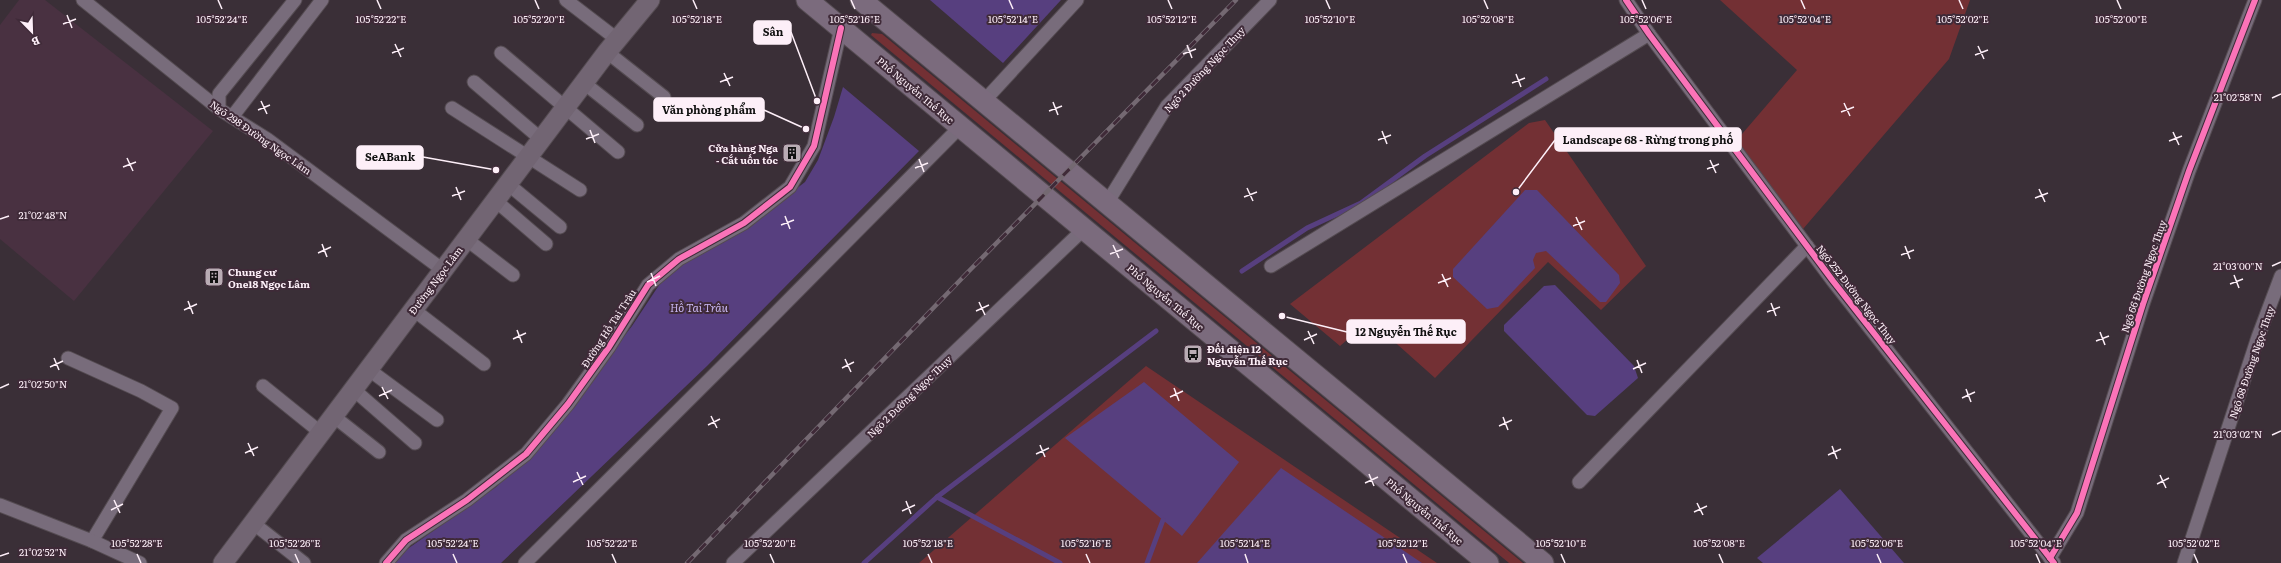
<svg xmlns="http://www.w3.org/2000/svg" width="2281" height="563" viewBox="0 0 2281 563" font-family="Literata,serif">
<rect width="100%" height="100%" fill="#3a2f37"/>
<path fill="#493141" d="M19 0H45L213 131 74 301 0 239V25Z"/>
<g fill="#733034">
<path d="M1720 0H1970L1949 59 1803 229 1736 141 1797 70Z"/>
<path d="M872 33 882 34 1523 563H1509L871 35Z"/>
<path d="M1545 120 1646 266 1601 310 1548 262 1435 378 1370 320 1340 346 1290 304 1529 123Z"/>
<path d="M1146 366 1437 563H919Z"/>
</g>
<g fill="#573f7f">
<path d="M930 0H1061L1003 63Z"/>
<path d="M843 87 919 151 707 366 501 563H395L406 550 496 487 541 444 632 326 667 273 747 227 805 182 818 160 834 117Z"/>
<path d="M1525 190H1537L1619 275 1620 283 1606 302H1600L1546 251 1536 253 1533 260 1535 268 1498 307 1487 309 1453 277V269Z"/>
<path d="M1555 285 1634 366 1638 378 1595 416 1587 415 1504 331V325L1544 286Z"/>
<path d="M1144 382 1239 462 1182 536 1065 438Z"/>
<path d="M1281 468 1422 563H1197Z"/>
<path d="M1840 489 1904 563H1763L1757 558Z"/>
</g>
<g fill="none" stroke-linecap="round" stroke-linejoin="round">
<g stroke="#573f7f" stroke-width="5">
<path d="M1242 271 1307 228 1361 203 1425 156 1546 79"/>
<path d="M937 497 1060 563"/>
<path d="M864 563 937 497 1156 331"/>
<path d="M1147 563 1163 520"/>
</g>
<g stroke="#544b51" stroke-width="15">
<g id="street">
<path d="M83 0 219 109 267 139 443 270"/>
<path d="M566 0 618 40"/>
<path d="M1626 0 1649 34 1833 281 2054 563"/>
<path d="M607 52 664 97"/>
<path d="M501 53 618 152"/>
<path d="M474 82 541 139"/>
<path d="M584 83 637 125"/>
<path d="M984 101 1077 0"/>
<path d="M452 108 580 190"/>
<path d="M219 109V94L295 0"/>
<path d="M232 117 322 0"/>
<path d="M508 184 560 227"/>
<path d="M496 201 546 244"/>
<path d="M1107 203 1167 106 1270 0"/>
<path d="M466 239 513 275"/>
<path d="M1271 266 1649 34"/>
<path d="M414 310 484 364"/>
<path d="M68 358 141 391 172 408 92 541"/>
<path d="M368 369 437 420"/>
<path d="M263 386 320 432"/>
<path d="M353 389 415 443"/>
<path d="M332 415 379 452"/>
<path d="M1579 482 1807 246"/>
<path d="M0 505 92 541 140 563"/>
<path d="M253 523 304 563"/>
<path d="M2050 558 2077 513 2143 304 2189 171 2255 0"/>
<path d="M386 563 406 540 467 500 526 454 568 404 609 347 648 285 679 259 744 223 790 187 814 146 841 28"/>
<path d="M525 563 751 338 960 127"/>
<path d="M733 563 1084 229"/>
<path d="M2184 563 2258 337 2281 276"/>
</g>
</g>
<g stroke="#544b51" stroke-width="21">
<path id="secondary" d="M223 563 607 52 650 0"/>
</g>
<g stroke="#544b51" stroke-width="23">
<g id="primary">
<path d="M807 0 1488 563"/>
<path d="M861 0 1543 563"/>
</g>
</g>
<use href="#street" stroke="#786c7b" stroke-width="13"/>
<use href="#secondary" stroke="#726573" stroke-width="19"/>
<use href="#primary" stroke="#7b6b7d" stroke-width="21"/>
<g stroke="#746972" stroke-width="4.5">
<path id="rail" d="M687 563 969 271 1236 0"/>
</g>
<use href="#rail" stroke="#3f2a38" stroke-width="3" stroke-dasharray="9" stroke-linecap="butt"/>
<g stroke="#3f2a38" stroke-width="8">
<g id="cycleway">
<path d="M1626 0 1649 34 1833 281 2054 563"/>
<path d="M2050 558 2077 513 2143 304 2189 171 2255 0"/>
<path d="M386 563 406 540 467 500 526 454 568 404 609 347 648 285 679 259 744 223 790 187 814 146 841 28"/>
</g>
</g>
<use href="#cycleway" stroke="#fb73b8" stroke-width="6"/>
</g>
<path fill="none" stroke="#fdeff8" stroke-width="1.5" d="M218 0 222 9M377 0 381 9M535 0 539 9M693 0 697 9M851 0 855 9M1009 0 1013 9M1168 0 1172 9M1326 0 1330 9M1484 0 1488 9M1642 0 1646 9M1801 0 1805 9M1959 0 1963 9M2117 0 2121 9M67 15 72 28M63 24 76 19M395 44 401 57M1187 45 1192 58M1978 46 1984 59M392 53 404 48M1183 54 1196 49M1975 55 1988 50M724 73 730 86M1516 74 1521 87M720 82 733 77M1512 83 1525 78M2272 98 2281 94M261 101 267 114M1053 102 1058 115M1844 103 1850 116M258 110 270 105M1049 111 1062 106M1841 112 1854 107M590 130 595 143M1382 131 1387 144M2173 132 2179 145M586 139 599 134M1378 140 1391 135M2169 141 2182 136M127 158 133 171M919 159 924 172M1710 160 1716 173M123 167 136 162M915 168 928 163M1707 169 1719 164M456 187 461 200M1247 188 1253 201M2039 189 2045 202M452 196 465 191M1244 197 1257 192M2035 198 2048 193M785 216 790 229M1576 217 1582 230M0 219 9 216M781 225 794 220M1573 226 1585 221M322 244 327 257M1113 245 1119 258M1905 246 1910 259M318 253 331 247M1110 254 1123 249M1901 255 1914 250M2272 266 2281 262M651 273 656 286M1442 274 1448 287M2234 275 2239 288M647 282 660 276M1438 283 1451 278M2230 284 2243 279M188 301 193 314M979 302 985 315M1771 303 1776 316M184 310 197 304M976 311 989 305M1767 312 1780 307M517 330 522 343M1308 331 1314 344M2100 332 2105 345M513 339 526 333M1304 340 1317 334M2096 341 2109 336M54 358 59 370M845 359 851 372M1637 360 1642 373M50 367 63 361M842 368 854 362M1633 369 1646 363M382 387 388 399M0 388 9 384M1174 388 1179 401M1966 389 1971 402M379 396 392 390M1170 397 1183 391M1962 398 1975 392M711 416 717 428M1503 417 1508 430M708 425 720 419M1499 426 1512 420M2272 435 2281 431M248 443 254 456M1040 445 1045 457M1832 446 1837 459M245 453 258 447M1036 454 1049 448M1828 455 1841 449M577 472 583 485M1369 474 1374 486M2160 475 2166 488M573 482 586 476M1365 483 1378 477M2157 484 2169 478M114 500 120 513M906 501 911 514M1697 503 1703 515M111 510 123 504M902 511 915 505M1694 512 1707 506M137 554 141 563M295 554 299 563M453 554 457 563M612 554 616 563M770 554 774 563M928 554 932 563M1086 554 1090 563M1245 554 1248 563M1403 554 1407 563M1561 554 1565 563M1719 554 1723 563M1877 554 1881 563M2036 554 2040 563M2194 554 2198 563M0 556 9 553"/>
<defs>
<g id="building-square" transform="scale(1)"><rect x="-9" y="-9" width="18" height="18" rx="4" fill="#b9acb4" stroke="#3f2a38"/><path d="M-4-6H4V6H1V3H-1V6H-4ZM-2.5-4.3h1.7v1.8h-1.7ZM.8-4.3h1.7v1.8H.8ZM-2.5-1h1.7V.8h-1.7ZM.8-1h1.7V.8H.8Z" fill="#111"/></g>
<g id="bus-square" transform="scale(1)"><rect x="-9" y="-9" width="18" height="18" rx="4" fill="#b9acb4" stroke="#3f2a38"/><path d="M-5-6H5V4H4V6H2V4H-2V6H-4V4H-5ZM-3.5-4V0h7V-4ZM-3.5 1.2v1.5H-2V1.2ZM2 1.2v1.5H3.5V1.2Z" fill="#111"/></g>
</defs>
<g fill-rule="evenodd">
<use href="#building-square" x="792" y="153"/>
<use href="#building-square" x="214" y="277"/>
<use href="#bus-square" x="1193" y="354"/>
</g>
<g text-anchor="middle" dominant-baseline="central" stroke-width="4" stroke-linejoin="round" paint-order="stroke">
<g font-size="10" fill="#fdeff8" stroke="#3f2a38">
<text transform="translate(1204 69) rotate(-47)">Ngõ 2 Đường Ngọc Thụy</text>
<text transform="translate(916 90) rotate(40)">Phố Nguyễn Thế Rục</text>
<text transform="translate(261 137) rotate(35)">Ngõ 298 Đường Ngọc Lâm</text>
<text transform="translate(2143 276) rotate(-71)">Ngõ 66 Đường Ngọc Thụy</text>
<text transform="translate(435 280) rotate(-53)">Đường Ngọc Lâm</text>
<text transform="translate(1857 294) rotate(52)">Ngõ 252 Đường Ngọc Thụy</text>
<text transform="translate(1166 297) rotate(40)">Phố Nguyễn Thế Rục</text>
<text transform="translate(608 328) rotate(-57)">Đường Hồ Tai Trâu</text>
<text transform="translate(2251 362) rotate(-71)">Ngõ 68 Đường Ngọc Thụy</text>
<text transform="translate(909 396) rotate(-44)">Ngõ 2 Đường Ngọc Thụy</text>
<text transform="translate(1425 511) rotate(40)">Phố Nguyễn Thế Rục</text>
</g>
<g font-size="10" font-weight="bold" fill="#fdeff8" stroke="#3f2a38" text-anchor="start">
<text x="778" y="147" text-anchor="end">Cửa hàng Nga<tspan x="778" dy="12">- Cắt uốn tóc</tspan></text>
<text x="228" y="271">Chung cư<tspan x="228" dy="12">One18 Ngọc Lâm</tspan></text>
<text x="1207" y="348">Đối diện 12<tspan x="1207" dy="12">Nguyễn Thế Rục</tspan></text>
</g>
<g font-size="11" font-style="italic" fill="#c7b5f0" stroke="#3f2a38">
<text x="699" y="307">Hồ Tai Trâu</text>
</g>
</g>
<g font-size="10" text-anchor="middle" fill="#fdeff8" stroke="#3f2a38" stroke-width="4" stroke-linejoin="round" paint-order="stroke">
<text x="222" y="23">105°52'24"E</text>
<text x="381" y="23">105°52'22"E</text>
<text x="539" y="23">105°52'20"E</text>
<text x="697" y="23">105°52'18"E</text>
<text x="855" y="23">105°52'16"E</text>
<text x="1013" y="23">105°52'14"E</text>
<text x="1172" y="23">105°52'12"E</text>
<text x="1330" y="23">105°52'10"E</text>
<text x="1488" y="23">105°52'08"E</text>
<text x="1646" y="23">105°52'06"E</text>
<text x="1805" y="23">105°52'04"E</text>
<text x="1963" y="23">105°52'02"E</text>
<text x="2121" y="23">105°52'00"E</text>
<text x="2238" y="101">21°02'58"N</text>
<text x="43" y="219">21°02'48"N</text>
<text x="2238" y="270">21°03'00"N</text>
<text x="43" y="388">21°02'50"N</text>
<text x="2238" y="438">21°03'02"N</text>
<text x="137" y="547">105°52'28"E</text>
<text x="295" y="547">105°52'26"E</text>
<text x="453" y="547">105°52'24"E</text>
<text x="612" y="547">105°52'22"E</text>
<text x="770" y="547">105°52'20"E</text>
<text x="928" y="547">105°52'18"E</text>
<text x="1086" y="547">105°52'16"E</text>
<text x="1245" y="547">105°52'14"E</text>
<text x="1403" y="547">105°52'12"E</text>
<text x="1561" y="547">105°52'10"E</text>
<text x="1719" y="547">105°52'08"E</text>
<text x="1877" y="547">105°52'06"E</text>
<text x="2036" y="547">105°52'04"E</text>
<text x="2194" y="547">105°52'02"E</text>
<text x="43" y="556">21°02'52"N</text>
</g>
<path fill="none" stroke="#fdeff8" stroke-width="1.5" d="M817 101L791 32M806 129L764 110M1516 192L1555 140M496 170L423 157M1282 316L1347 332"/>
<g fill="#fdeff8" stroke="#3f2a38" stroke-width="1.5">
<circle cx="817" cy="101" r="4"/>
<circle cx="806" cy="129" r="4"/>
<circle cx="1516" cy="192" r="4"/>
<circle cx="496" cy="170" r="4"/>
<circle cx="1282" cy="316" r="4"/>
</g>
<g fill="#fdeff8" stroke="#fdeff8" stroke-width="1.5">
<rect x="754" y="21" width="37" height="23" rx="4"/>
<rect x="654" y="98" width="110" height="23" rx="4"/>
<rect x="1555" y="128" width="186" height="23" rx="4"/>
<rect x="357" y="146" width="66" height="23" rx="4"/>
<rect x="1347" y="320" width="118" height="23" rx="4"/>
</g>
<g font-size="11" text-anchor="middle" font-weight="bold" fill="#111">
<text x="773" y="36">Sân</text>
<text x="709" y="114">Văn phòng phẩm</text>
<text x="1648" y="144">Landscape 68 - Rừng trong phố</text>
<text x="390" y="161">SeABank</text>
<text x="1406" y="336">12 Nguyễn Thế Rục</text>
</g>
<g transform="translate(32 32) rotate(157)" stroke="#3f2a38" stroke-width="3" paint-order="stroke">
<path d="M0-3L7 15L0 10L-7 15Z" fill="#fdeff8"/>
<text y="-6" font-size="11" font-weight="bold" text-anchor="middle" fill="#fdeff8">B</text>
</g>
</svg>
